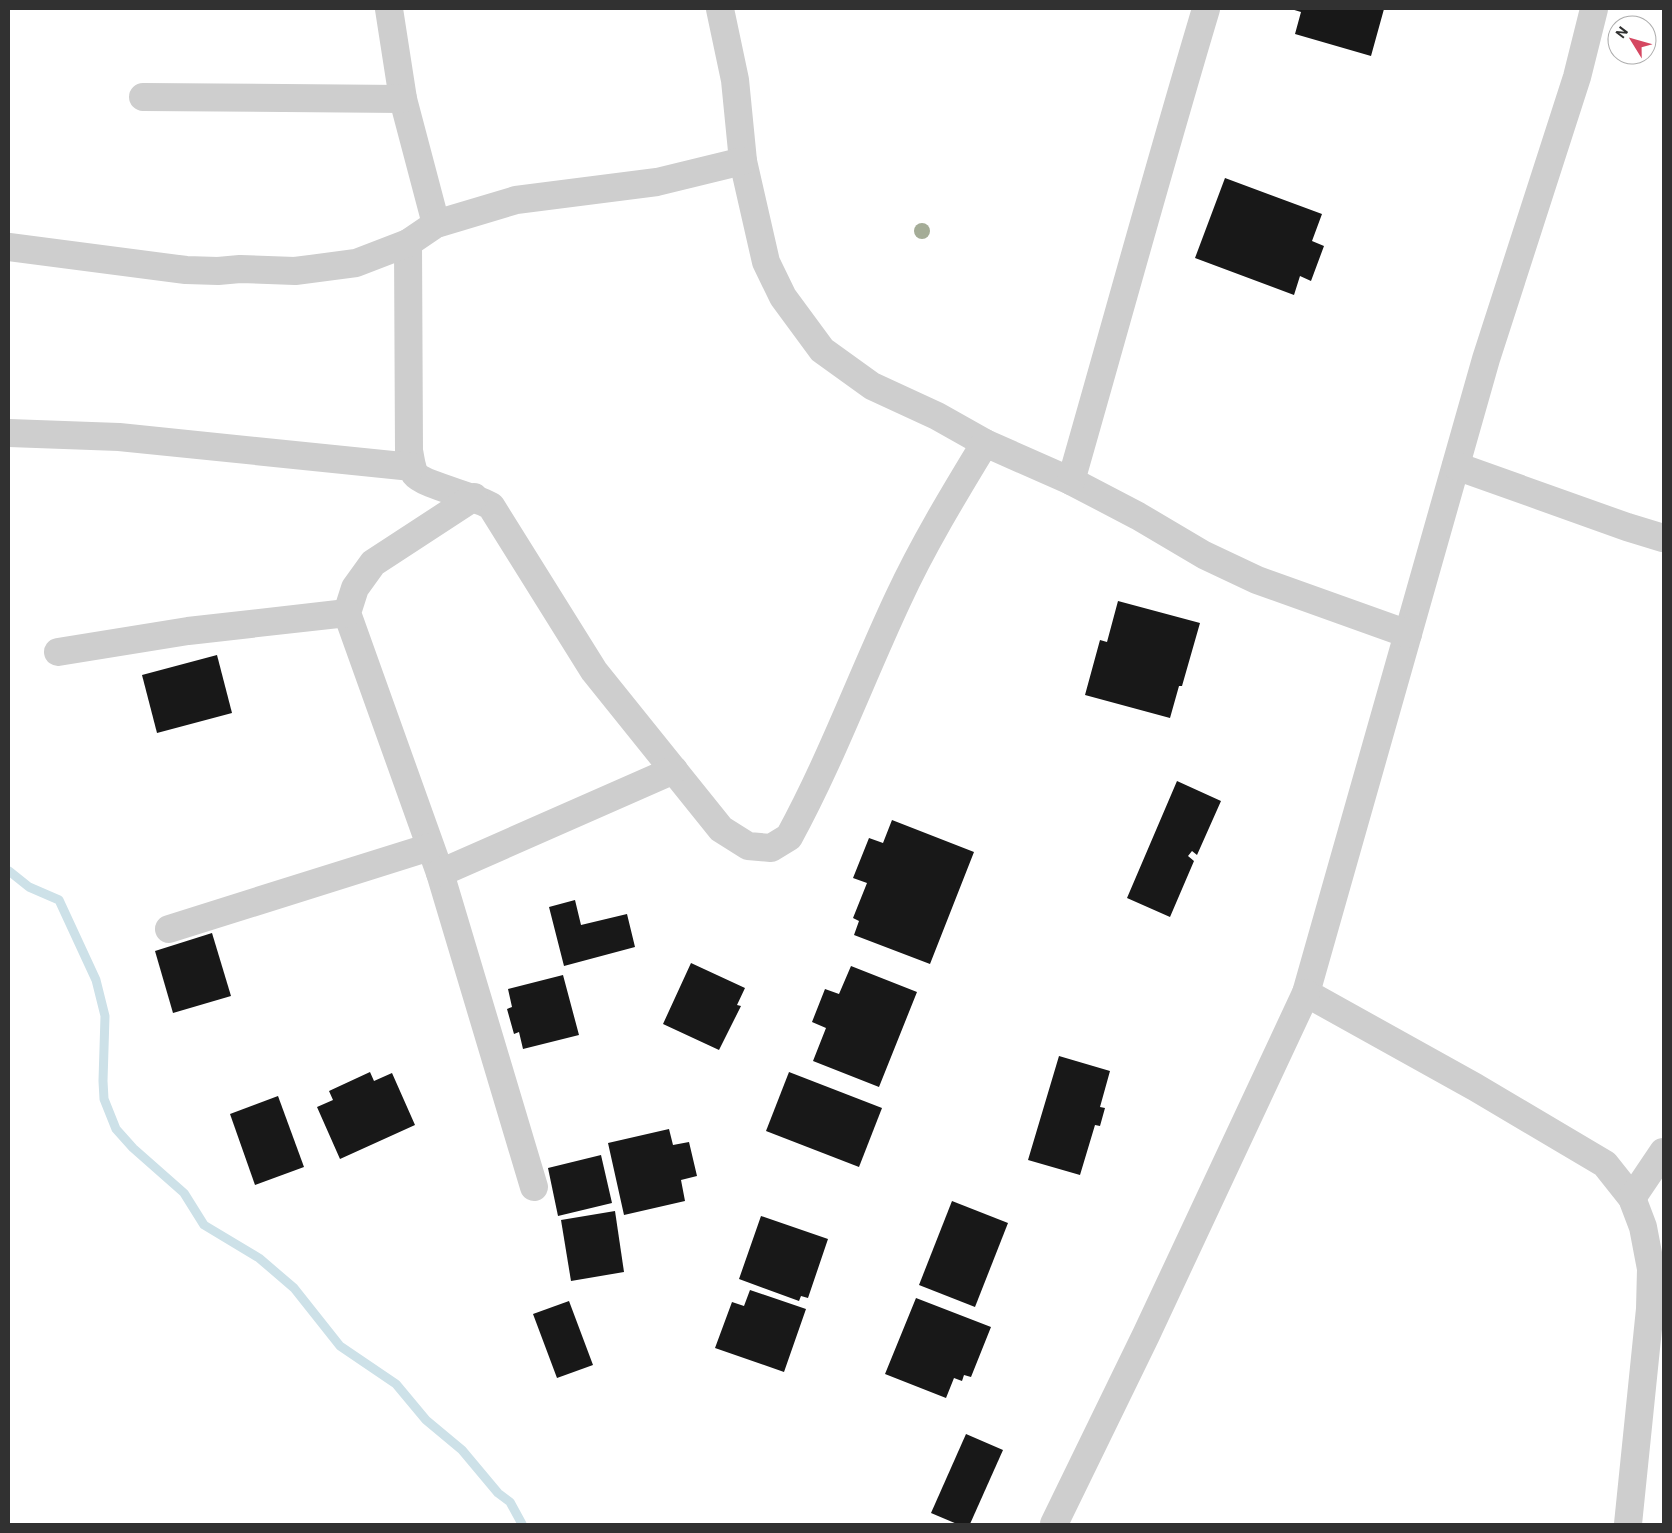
<svg xmlns="http://www.w3.org/2000/svg" width="1672" height="1533" viewBox="0 0 1672 1533" font-family="Roboto,sans-serif">
<rect width="100%" height="100%" fill="#fff"/>
<g fill="none" stroke-linecap="round" stroke-linejoin="round">
<path stroke="#cde1e8" stroke-width="9" d="M9 871 29 887 59 900 96 980 105 1016 103 1081 104 1099 116 1129 133 1148 184 1193 204 1225 259 1258 294 1288 340 1346 396 1384 426 1420 462 1450 498 1493 510 1502 522 1524"/>
</g>
<g fill="#181818">
<path d="M1291 9H1384L1371 56 1295 34 1301 12Z"/>
<path d="M1225 178 1322 214 1312 241 1324 246 1311 281 1300 276 1294 295 1195 258Z"/>
<path d="M1118 601 1200 623 1182 686H1179L1170 718 1085 695 1100 640 1107 642Z"/>
<path d="M217 655 232 713 157 733 142 675Z"/>
<path d="M1177 781 1221 801 1197 855 1192 851 1188 856 1194 861 1170 917 1127 898Z"/>
<path d="M892 820 974 852 930 964 854 935 859 921 853 918 867 883 853 878 869 838 883 843Z"/>
<path d="M575 900 581 925 627 914 635 947 564 966 549 907Z"/>
<path d="M212 933 231 996 173 1013 155 951Z"/>
<path d="M691 963 745 988 737 1005 741 1006 719 1050 663 1024Z"/>
<path d="M851 966 917 992 879 1087 813 1061 826 1028 812 1022 825 989 839 994Z"/>
<path d="M563 975 579 1035 523 1049 519 1032 514 1034 507 1009 512 1007 508 989Z"/>
<path d="M1059 1056 1110 1071 1100 1107 1105 1108 1100 1126 1095 1125 1080 1175 1028 1160Z"/>
<path d="M370 1072 374 1081 392 1073 415 1125 340 1159 317 1107 333 1100 329 1091Z"/>
<path d="M789 1072 882 1108 859 1167 766 1131Z"/>
<path d="M278 1096 304 1167 255 1185 230 1114Z"/>
<path d="M669 1129 673 1145 689 1142 697 1176 681 1180 685 1201 624 1215 608 1143Z"/>
<path d="M601 1155 612 1203 558 1216 548 1168Z"/>
<path d="M952 1201 1008 1223 975 1307 919 1285Z"/>
<path d="M615 1211 624 1272 571 1281 561 1220Z"/>
<path d="M761 1216 828 1239 808 1298 801 1296 799 1301 739 1279Z"/>
<path d="M750 1290 806 1309 784 1372 715 1348 732 1302 744 1306Z"/>
<path d="M916 1298 991 1327 971 1377 964 1375 962 1381 954 1378 946 1398 885 1374Z"/>
<path d="M569 1301 593 1365 557 1378 533 1314Z"/>
<path d="M966 1434 1003 1450 970 1524H957L931 1513Z"/>
</g>
<g fill="none" stroke-linecap="round" stroke-linejoin="round">
<g stroke="#cecece" stroke-width="28">
<path d="M389 9 403 99 436 224"/>
<path d="M720 9 735 80 743 161 766 262 783 297 822 350 872 386 937 416 985 443"/>
<path d="M1594 9 1577 77 1486 359 1306 993 1475 1087 1605 1164 1632 1198 1643 1227 1651 1269 1650 1309 1628 1524"/>
<path d="M143 97 403 99"/>
<path d="M408 243 409 451C411 459 411 467 415 474 423 485 475 496 491 506L594 671 721 829 748 846 771 848 789 837C831 760 861 678 898 599 923 545 954 494 985 443L1071 481 1138 516 1204 555 1257 580 1408 634"/>
<path d="M9 247 186 270 218 271 240 269 295 271 356 263 408 243 436 224 516 200 657 182 743 161"/>
<path d="M9 433 119 437 412 467"/>
<path d="M1456 466 1627 527 1663 538"/>
<path d="M1071 481C1116 324 1159 166 1206 9"/>
<path d="M474 497 373 563 355 588 347 613 440 873 534 1187"/>
<path d="M58 652 188 631 347 613"/>
<path d="M440 873 674 770"/>
<path d="M169 929 430 847"/>
<path d="M1632 1198 1663 1152"/>
<path d="M1054 1524 1146 1335 1306 993"/>
</g>
</g>
<circle fill="#a4ac97" cx="922" cy="231" r="8"/>
<rect width="1672" height="1533" fill="none" stroke="#313131" stroke-width="20"/>
<g transform="translate(1632 40) rotate(307)"><circle r="24" fill="#ffffff" stroke="#adadad"/>
<path d="M0-4L9 19L0 12L-9 19Z" fill="#d54761"/>
<text y="-8" font-size="14" font-weight="bold" text-anchor="middle" fill="#313131">N</text>
</g>
</svg>
